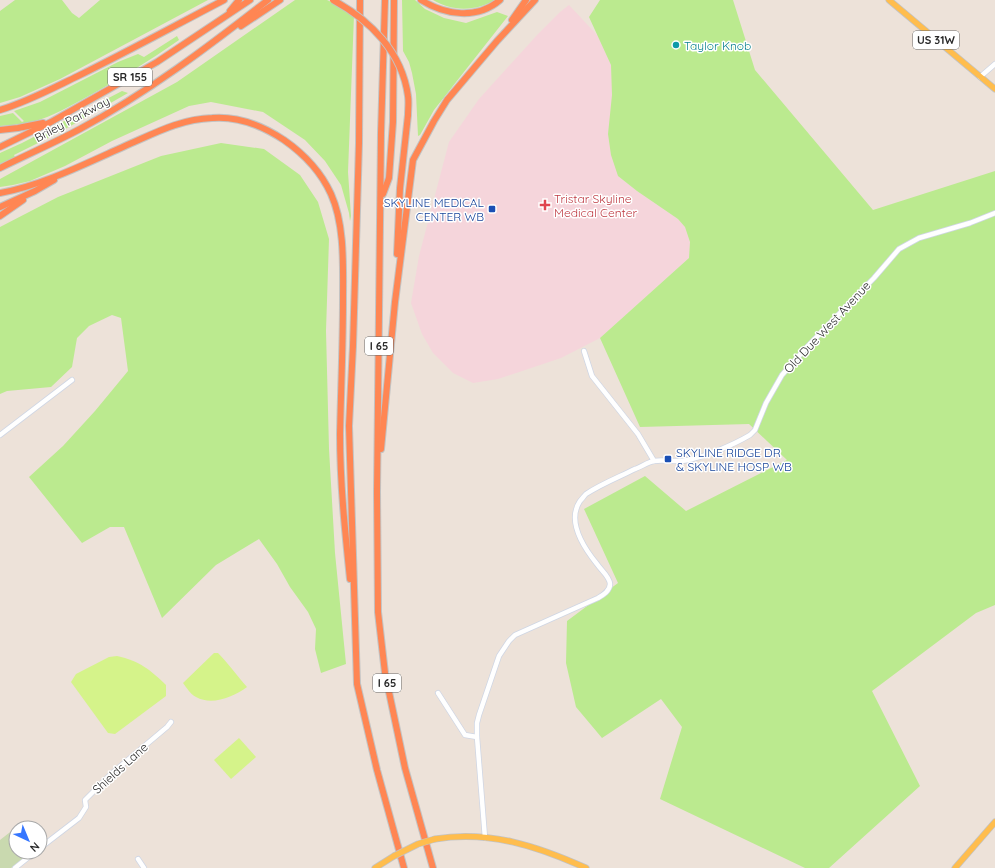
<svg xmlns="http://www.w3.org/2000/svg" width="995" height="868" viewBox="0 0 995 868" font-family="Quicksand,sans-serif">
<rect width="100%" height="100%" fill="#ede2d9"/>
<path fill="#f5d5db" d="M569 5 598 36 611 65 618 176 637 191 678 219 685 227 690 242 689 258 600 338 561 358 498 379 473 383 453 373 433 353 422 334 411 303 419 256 449 142 479 99 538 34 560 12Z"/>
<g fill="#bbea8f">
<path d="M15 0H62L72 13 79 18 100 0H208L60 79 20 97 0 103V11Z"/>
<path d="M295 0H327L340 6 354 15 348 172 351 216 350 221 349 213 341 185 325 161 305 140 263 112 211 102 189 106 112 141 65 166 30 181 13 185 0 187V179L177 82Z"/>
<path d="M402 0H415L425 9 444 18 466 23 497 12 508 16 434 110 420 135 418 136 416 94 412 73 409 62 403 51Z"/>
<path d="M433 0H495C476 11 453 12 433 0Z"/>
<path d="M600 0H733L755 70 873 210 995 171V605L976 613 872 691 920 786 829 868H805L660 799 682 727 661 699 602 738 576 707 566 663 567 621 618 583 584 509 645 476 686 511 787 460 749 424 640 427 600 338 689 258 690 242 685 227 678 219 637 191 618 176 611 155 608 134 612 95 611 65 589 17Z"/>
<path d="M177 36 179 40C148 62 116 81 83 99 65 109 45 120 24 124 16 125 8 125 0 126V116L13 113 22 122 24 121 14 111 40 102 118 62 138 54 144 57Z"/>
<path d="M122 91 128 93 60 132 14 155 15 157 0 164V153L22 143Z"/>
<path d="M221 143 264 149 300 175 318 202 329 239 326 331 329 449 335 553 346 664 321 673 315 649 316 629 308 612 290 587 277 564 259 539 216 565 162 618 124 527H110L82 543 29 477 63 446 95 411 128 371 121 318 112 315 89 326 77 338 72 367 51 387 7 391 0 394V227L58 197 161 156Z"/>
</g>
<path fill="#c9d9af" d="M14 829 16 831V852H32L11 868H0V840Z"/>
<g fill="#d5f38a">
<path d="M214 653H218C229 664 237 676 247 687 233 697 212 706 196 697 190 694 187 688 183 683Z"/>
<path d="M117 656C140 661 149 669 166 685V696L115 734 108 733 71 682 76 674 109 657Z"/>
<path d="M239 738 256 757 231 779 214 760Z"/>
</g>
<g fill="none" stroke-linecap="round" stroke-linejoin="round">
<g stroke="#cfd6e4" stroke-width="6">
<g id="minor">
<path d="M980 77 995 64"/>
<path d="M584 351 592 376 638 434 654 461"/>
<path d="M0 435 72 380"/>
<path d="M438 693 465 735 477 737"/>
<path d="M485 838 477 737V723L479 715 499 656 509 641 515 635 598 598C603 595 610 591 610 584 610 577 601 570 597 564 584 548 566 522 580 501 582 499 584 496 586 494 601 484 619 477 635 469 641 467 648 462 654 461 665 459 677 463 688 460 707 456 733 445 750 435L755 430 766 403 782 375 806 348 874 278 899 249 919 238 970 223 995 213"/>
<path d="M40 848 79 818 86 807 85 800 110 775 167 727 171 722"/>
<path d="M138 859 144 868"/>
<path d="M15 868 35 852"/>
</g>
</g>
<g stroke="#c3c3c3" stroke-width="7">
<g id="major">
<path d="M889 0 995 89"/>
<path d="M435 839C489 830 537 846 586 868"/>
<path d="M375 868 394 856"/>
<path d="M955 868 995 822"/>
</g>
</g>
<g stroke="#c3c3c3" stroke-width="8">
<g id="highway">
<path d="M360 0 359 143 353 346 349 426 357 684 377 770 404 868"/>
<path d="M385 0 381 133 377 492 378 612 385 673 405 768 433 868"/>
<path d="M421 0C445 15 477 20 500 0"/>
<path d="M230 11 239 0"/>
<path d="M512 20 526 0"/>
<path d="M241 26 280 0"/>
<path d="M0 110C27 102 53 88 78 76 127 52 176 25 224 0"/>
<path d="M0 130 18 128 43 123"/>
<path d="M0 147 51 122 157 62 250 0"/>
<path d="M0 168C26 155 54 143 80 129 147 93 208 47 268 0"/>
<path d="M0 193C41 186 87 163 125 146 153 134 180 119 212 118 237 116 263 126 284 140 304 154 321 172 331 194 345 225 343 267 343 300 343 345 341 389 340 434 340 483 345 531 350 579"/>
<path d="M383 194 389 178 393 122 394 0"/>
<path d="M0 207 35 191 54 180"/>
<path d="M0 216 23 200"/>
<path d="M397 254 400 188 408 115"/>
<path d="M381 449 395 302 413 160 434 121 447 100 497 41 535 0"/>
</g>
</g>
<use href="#minor" stroke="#fff" stroke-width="4.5"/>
<use href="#major" stroke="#ffbd4d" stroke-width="5.5"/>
<use href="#highway" stroke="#ff8653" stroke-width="6"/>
<g stroke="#c3c3c3" stroke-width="7" stroke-linecap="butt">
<path id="major-bridge" d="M394 856 418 844 435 839"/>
</g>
<g stroke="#c3c3c3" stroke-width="8" stroke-linecap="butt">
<path id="highway-bridge" d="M333 0C370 20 402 52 408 96 409 102 408 109 408 115"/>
</g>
<use href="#major-bridge" stroke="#ffbd4d" stroke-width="5.5"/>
<use href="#highway-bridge" stroke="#ff8653" stroke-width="6"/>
</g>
<circle fill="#0f9aa8" stroke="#fff" stroke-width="1.5" cx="676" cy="45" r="4"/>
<path fill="#e0444e" stroke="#fff" stroke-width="1.5" d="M543 199h4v4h4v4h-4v4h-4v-4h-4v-4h4z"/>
<g fill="#1a4fb4" stroke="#fff" stroke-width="1.5">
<rect x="488" y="205" width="8" height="8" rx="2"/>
<rect x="664" y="455" width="8" height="8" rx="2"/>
</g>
<g text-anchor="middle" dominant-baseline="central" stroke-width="3" stroke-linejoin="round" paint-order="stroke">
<g fill="#fff" stroke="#696969" stroke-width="1">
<rect x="913" y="31" width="46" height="18" rx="3"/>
<rect x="108" y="68" width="44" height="18" rx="3"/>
<rect x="365" y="337" width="28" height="18" rx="3"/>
<rect x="373" y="674" width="28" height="18" rx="3"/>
</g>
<g font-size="11" font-weight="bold" fill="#292929">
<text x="936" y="40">US 31W</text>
<text x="130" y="77">SR 155</text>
<text x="379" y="346">I 65</text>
<text x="387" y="683">I 65</text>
</g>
<g font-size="12" fill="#0d838f" stroke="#fff" text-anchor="start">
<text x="684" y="45">Taylor Knob</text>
</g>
<g font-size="12" fill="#292929" stroke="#fff">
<text transform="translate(72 119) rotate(-28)">Briley Parkway</text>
<text transform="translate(827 327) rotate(-47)">Old Due West Avenue</text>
<text transform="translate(120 768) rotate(-42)">Shields Lane</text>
</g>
<g font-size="12" fill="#be3a42" stroke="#fff" text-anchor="start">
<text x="554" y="198">Tristar Skyline<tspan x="554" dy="14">Medical Center</tspan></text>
</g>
<g font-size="12" fill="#164399" stroke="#fff" text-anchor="end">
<text x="484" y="202">SKYLINE MEDICAL<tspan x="484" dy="14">CENTER WB</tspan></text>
<text x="676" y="452" text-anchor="start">SKYLINE RIDGE DR<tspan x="676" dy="14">&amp; SKYLINE HOSP WB</tspan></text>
</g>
</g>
<g transform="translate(28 840) rotate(136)"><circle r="19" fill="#ffffff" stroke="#a9a9a9"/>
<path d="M0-3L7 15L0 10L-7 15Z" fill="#3576ff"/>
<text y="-6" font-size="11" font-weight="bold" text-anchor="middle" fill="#292929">N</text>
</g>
</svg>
